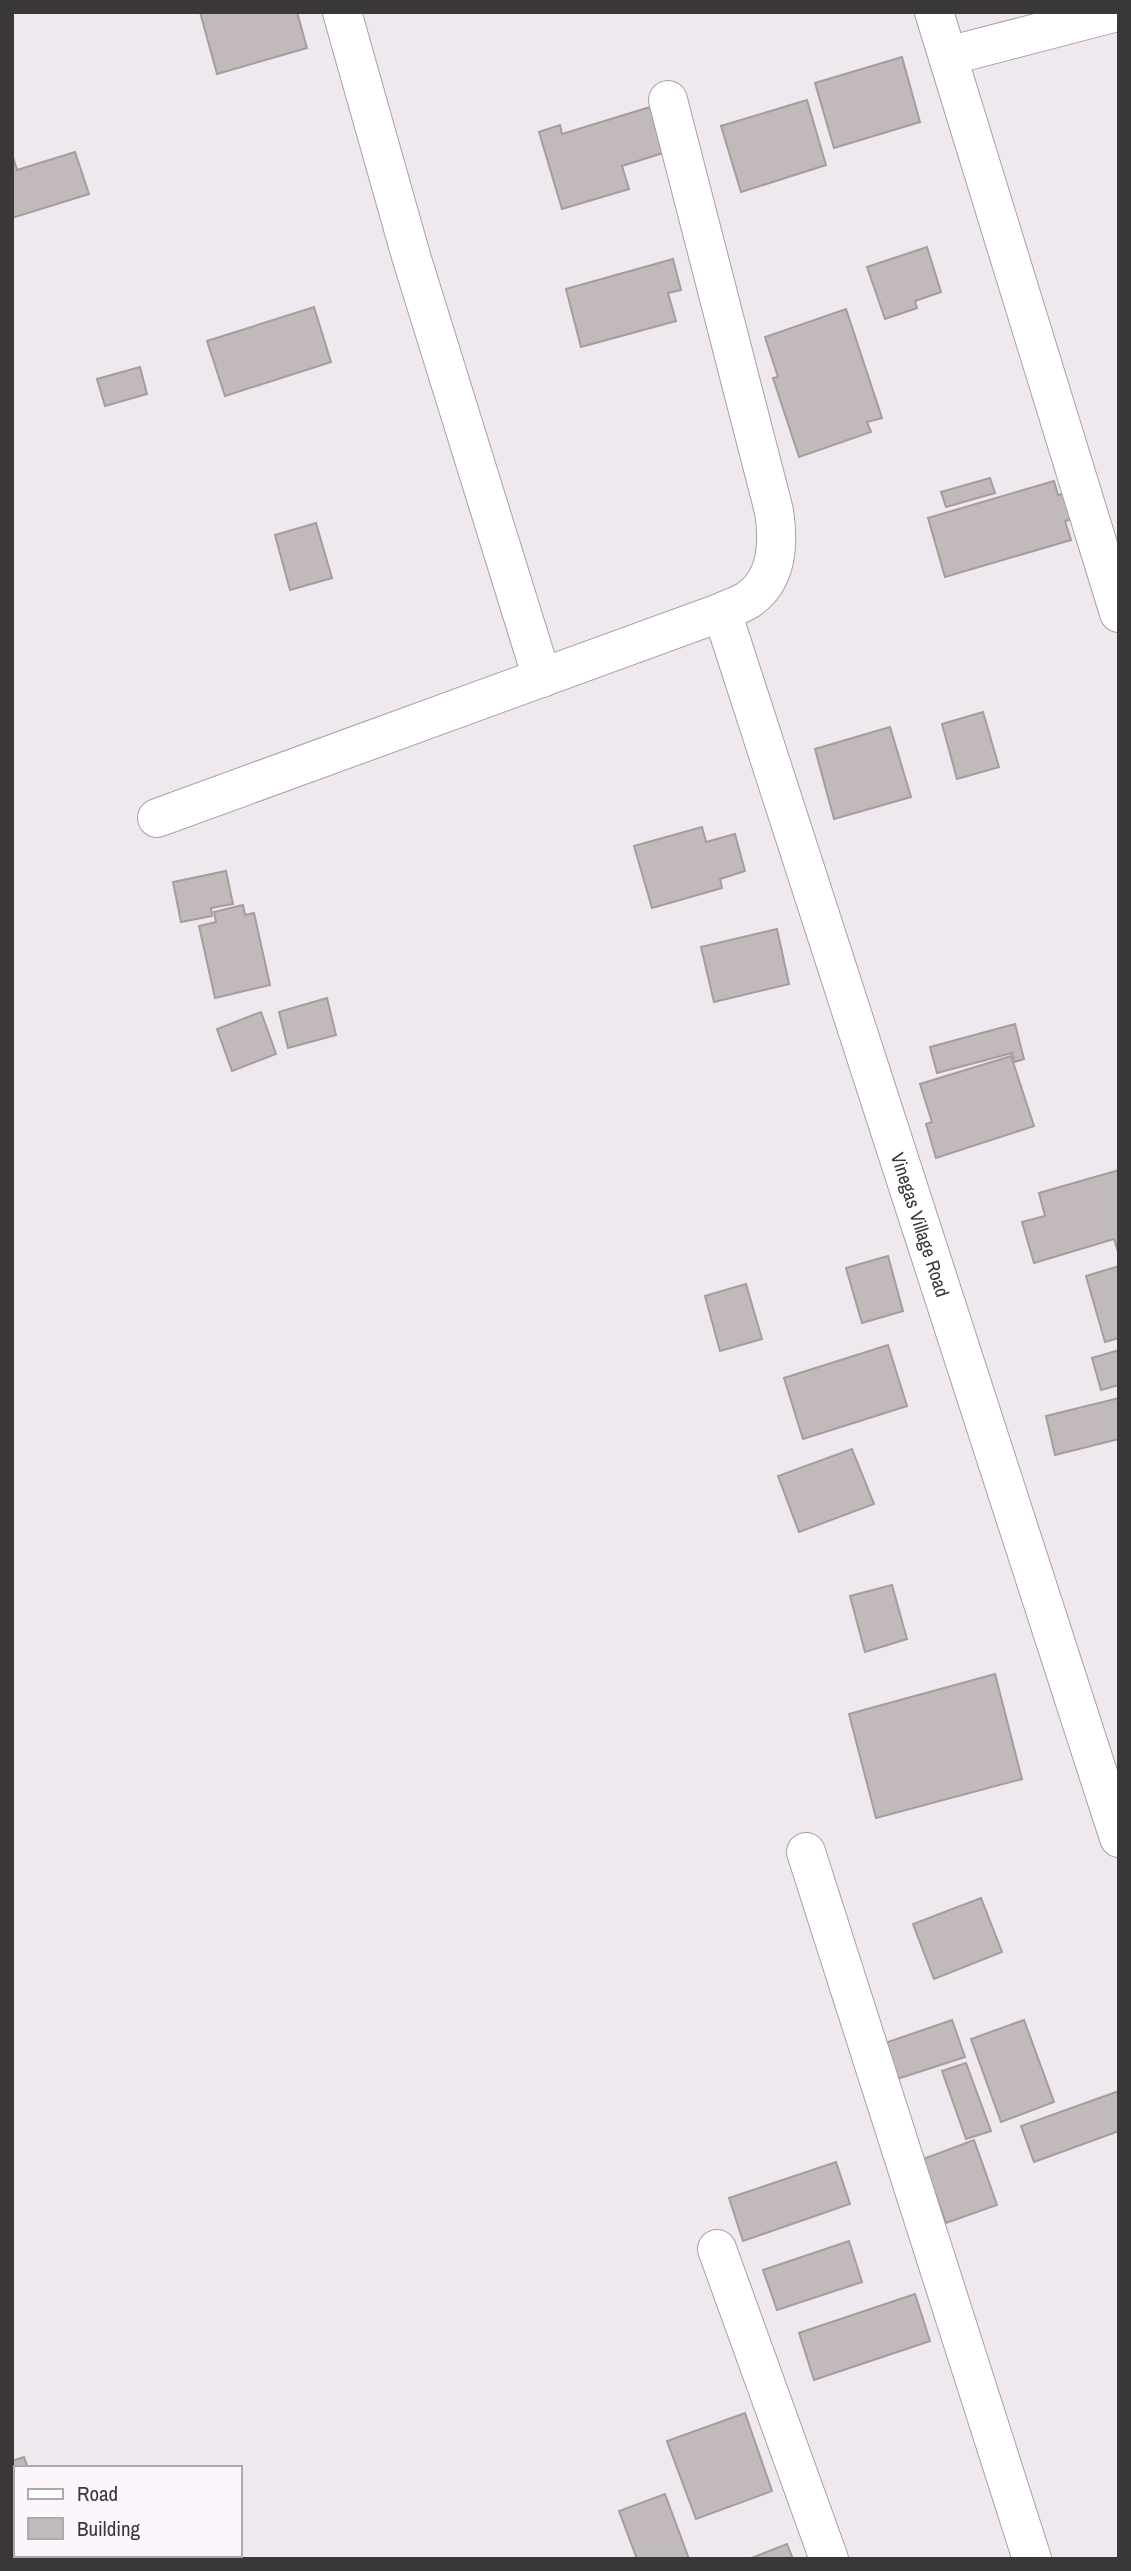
<svg xmlns="http://www.w3.org/2000/svg" width="1131" height="2571" viewBox="0 0 1131 2571" font-family="'Archivo Narrow',sans-serif">
<rect width="100%" height="100%" fill="#efe8ee"/>
<g fill="#c2b9bb" stroke="#a49c9d" stroke-width="2">
<path d="M200 12H297L307 48 217 74Z"/>
<path d="M902 57 920 122 834 148 815 83Z"/>
<path d="M807 100 826 165 741 192 721 126Z"/>
<path d="M650 107 663 153 622 166 629 189 562 209 539 132 560 125 562 134Z"/>
<path d="M75 152 89 194 12 218V154L17 170Z"/>
<path d="M927 247 941 292 915 301 917 308 885 319 867 267Z"/>
<path d="M673 259 681 290 668 293 676 321 581 347 566 289Z"/>
<path d="M314 307 331 362 225 396 207 341Z"/>
<path d="M846 309 882 418 867 422 871 432 799 457 773 378 778 377 765 337Z"/>
<path d="M140 367 147 394 105 406 97 379Z"/>
<path d="M990 478 995 493 946 507 941 492Z"/>
<path d="M1054 481 1058 495 1070 492 1078 518 1065 521 1071 540 945 577 928 518Z"/>
<path d="M316 523 332 578 290 590 275 535Z"/>
<path d="M983 712 999 767 957 779 942 724Z"/>
<path d="M890 727 911 797 834 819 815 749Z"/>
<path d="M702 827 706 842 735 834 745 871 720 879 722 888 652 908 634 846Z"/>
<path d="M226 871 233 904 211 908 212 916 181 922 173 882Z"/>
<path d="M243 905 245 915 254 913 270 985 215 998 199 926 216 922 214 912Z"/>
<path d="M777 929 789 984 714 1002 701 947Z"/>
<path d="M327 998 336 1035 288 1048 279 1012Z"/>
<path d="M261 1012 276 1054 232 1071 217 1029Z"/>
<path d="M1015 1024 1024 1059 1015 1062 1012 1053 937 1073 930 1047Z"/>
<path d="M1011 1056 1034 1126 936 1158 926 1124 932 1122 920 1084Z"/>
<path d="M1119 1170V1255L1114 1239 1034 1263 1022 1222 1045 1216 1039 1193Z"/>
<path d="M888 1256 903 1311 862 1323 846 1268Z"/>
<path d="M1119 1266V1338L1105 1342 1086 1276Z"/>
<path d="M746 1284 762 1339 720 1351 705 1296Z"/>
<path d="M888 1345 907 1406 803 1439 784 1378Z"/>
<path d="M1119 1350V1385L1101 1390 1092 1358Z"/>
<path d="M1119 1398V1439L1055 1455 1046 1416Z"/>
<path d="M852 1449 874 1504 799 1532 778 1476Z"/>
<path d="M892 1585 907 1639 865 1652 850 1596Z"/>
<path d="M995 1674 1022 1779 876 1818 849 1714Z"/>
<path d="M981 1898 1002 1952 934 1979 913 1924Z"/>
<path d="M952 2020 965 2057 894 2080 882 2044Z"/>
<path d="M1024 2020 1054 2102 1001 2122 971 2039Z"/>
<path d="M966 2063 991 2131 966 2139 942 2071Z"/>
<path d="M1119 2091V2131L1034 2162 1021 2126Z"/>
<path d="M974 2140 997 2205 946 2223 923 2159Z"/>
<path d="M836 2162 850 2204 743 2241 729 2198Z"/>
<path d="M849 2241 862 2282 777 2310 763 2270Z"/>
<path d="M915 2294 930 2341 814 2380 799 2333Z"/>
<path d="M745 2413 772 2491 696 2519 667 2441Z"/>
<path d="M24 2457 28 2468H16V2531L12 2532V2461Z"/>
<path d="M665 2494 689 2559H637L619 2511Z"/>
<path d="M787 2544 793 2559H749Z"/>
</g>
<g fill="none" stroke-linecap="round" stroke-linejoin="round">
<g stroke="#a7a1a6" stroke-width="40">
<g id="minor">
<path d="M342 12 411 256 542 678"/>
<path d="M934 12 1119 613"/>
<path d="M948 56 1117 12"/>
<path id="s1" d="M722 612 1119 1838"/>
<path d="M157 818 722 612C730 608 740 605 748 600 778 580 779 543 774 511L668 100"/>
<path d="M806 1852 1032 2559"/>
<path d="M717 2249 829 2559"/>
</g>
</g>
<use href="#minor" stroke="#fff" stroke-width="38"/>
</g>
<g text-anchor="middle" dominant-baseline="central" stroke-width="7" stroke-linejoin="round" paint-order="stroke">
<g font-size="19" fill="#3a3739" stroke="#fcf5fb">
<text stroke="none"><textPath href="#s1" startOffset="644">Vinegas Village Road</textPath></text>
</g>
</g>
<rect width="1131" height="2571" fill="none" stroke="#3a3739" stroke-width="28"/>
<rect x="14" y="2466" width="228" height="91" fill="#fcf5fb" stroke="#aea9ad" stroke-width="2"/>
<rect x="28" y="2489" width="35" height="10" fill="#ffffff" stroke="#aea9ad" stroke-width="2"/>
<text x="77" y="2501" font-size="21" fill="#3a3739">Road</text>
<rect x="28" y="2518" width="35" height="21" fill="#c2b9bb" stroke="#aea9ad" stroke-width="2"/>
<text x="77" y="2536" font-size="21" fill="#3a3739">Building</text>
</svg>
